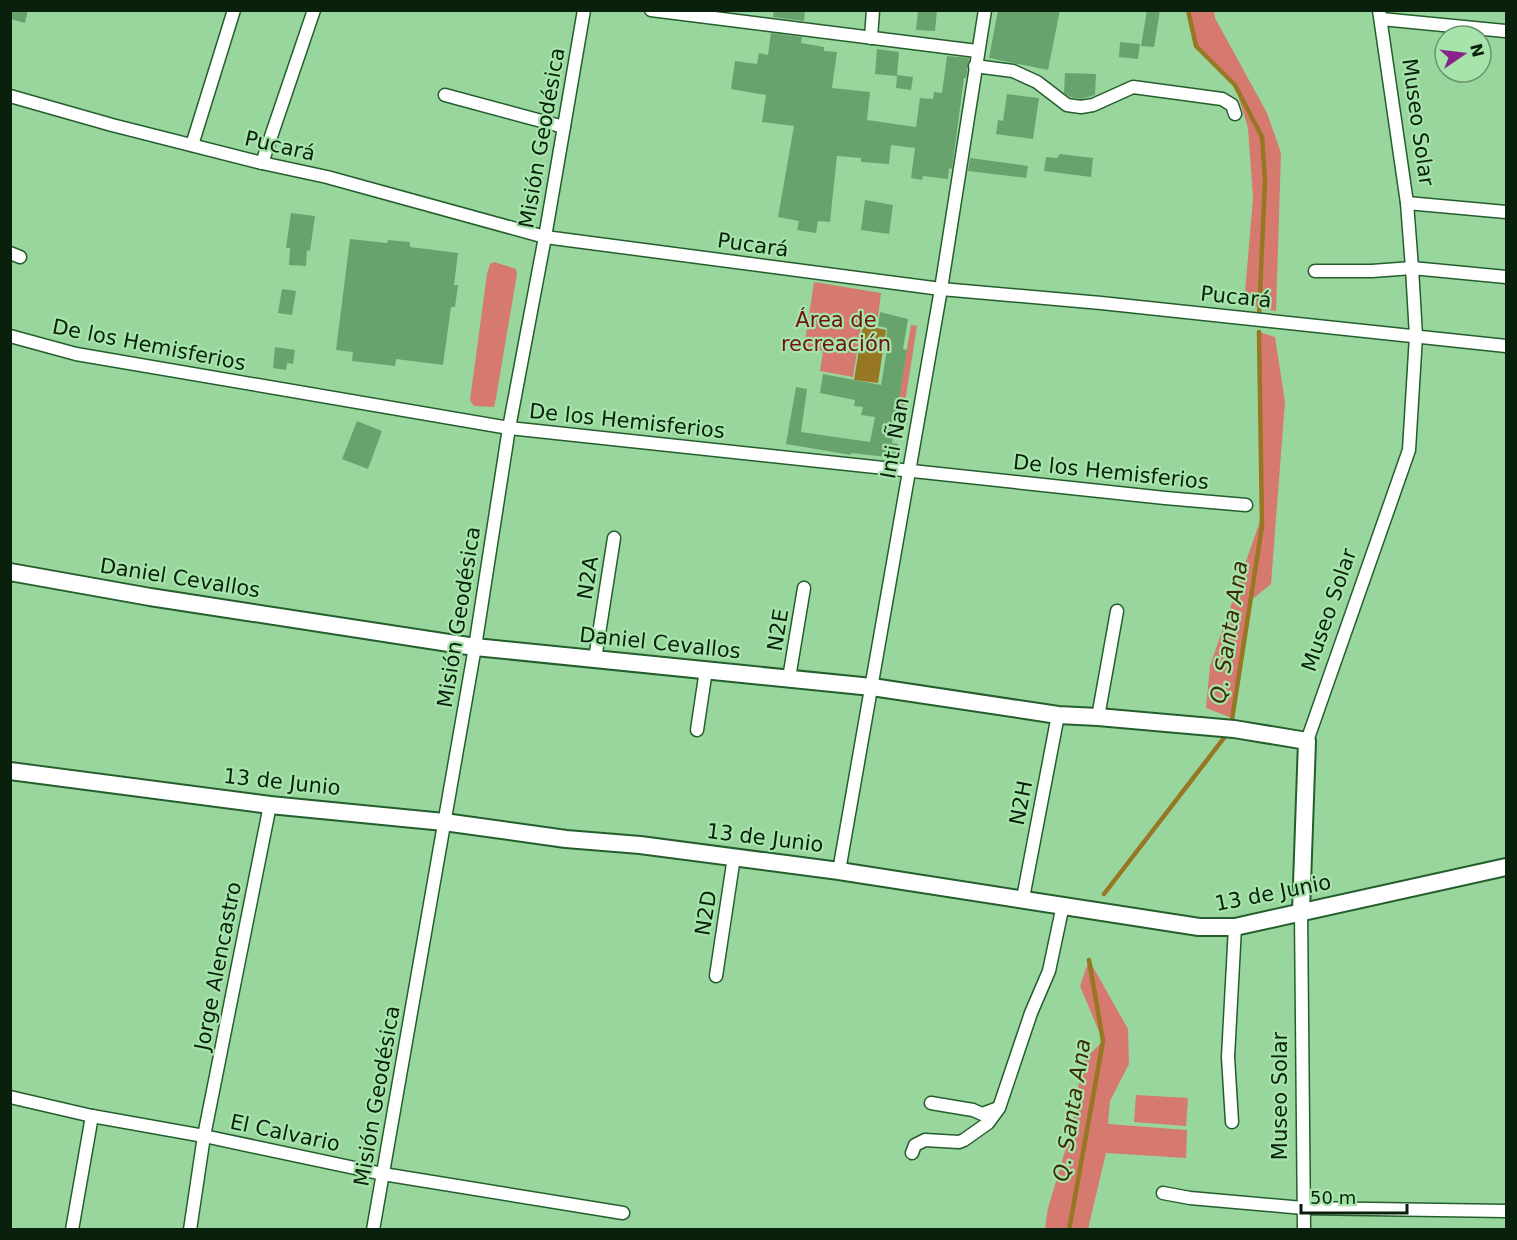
<svg xmlns="http://www.w3.org/2000/svg" width="1517" height="1240" viewBox="0 0 1517 1240" font-family="'DejaVu Sans',sans-serif">
<rect width="100%" height="100%" fill="#99d69e"/>
<g fill="#d6796f">
<path d="M1188 11H1214L1215 18 1267 113 1281 153 1276 311 1244 304 1253 198 1248 128 1235 85 1196 46Z"/>
<path d="M494 262 516 269 517 274 496 398 494 407 474 406 470 400 487 274 490 264Z"/>
<path d="M814 282 881 293 878 317 863 315 853 377 820 371 823 351 804 348Z"/>
<path d="M911 325 917 326 900 434 893 433Z"/>
<path d="M1259 332 1275 337 1285 402 1271 584 1250 601 1232 718 1206 708 1210 666 1262 515Z"/>
<path d="M1089 960 1128 1029 1129 1064 1110 1101 1108 1124 1187 1130 1186 1158 1106 1153 1088 1229H1045L1048 1208 1071 1131 1079 1083 1085 1059 1103 1041 1080 986Z"/>
<path d="M1136 1095 1188 1098 1186 1126 1134 1122Z"/>
</g>
<path fill="#977723" d="M863 325 886 330 878 383 854 380Z"/>
<g fill="none" stroke-linecap="round" stroke-linejoin="round">
<g stroke="#977723" stroke-width="4.5">
<path d="M1188 10 1196 46 1235 85 1262 137 1265 180 1259 316"/>
<path d="M1231 726 1262 526 1259 332"/>
<path d="M1104 894 1227 734"/>
<path d="M1069 1230 1103 1041 1089 960"/>
</g>
</g>
<g fill="#68a36d">
<path d="M10 10H28L25 23 10 19Z"/>
<path d="M774 10H805L804 21 773 17Z"/>
<path d="M918 10H937L935 31 916 30Z"/>
<path d="M998 10H1060L1048 70 989 58Z"/>
<path d="M1147 10H1160L1154 47 1141 46Z"/>
<path d="M771 33 802 37 801 43 824 47V51L837 52 832 88 870 92 867 120 916 127 920 98 933 99 934 92 942 93 947 56 969 58 966 78H964L952 169 949 168 948 179 923 176 922 180 911 178 915 148 891 145 889 164 861 162V158L837 156 830 222 818 221 816 233 797 230 799 221 778 217 794 126 762 122 766 95 731 89 735 61 757 64 759 53 768 55Z"/>
<path d="M1120 42 1140 44 1138 59 1119 57Z"/>
<path d="M877 49 899 52 897 76 875 74Z"/>
<path d="M1065 73 1096 74 1095 95 1081 99 1070 97 1064 93Z"/>
<path d="M897 75 913 77 911 90 896 88Z"/>
<path d="M1007 94 1039 98 1033 139 996 134 998 120 1003 121Z"/>
<path d="M1060 154 1093 158 1091 177 1044 171 1046 157 1057 158Z"/>
<path d="M970 158 1028 166 1026 178 968 171Z"/>
<path d="M865 200 893 205 889 234 861 230Z"/>
<path d="M291 213 315 216 310 251 307 250 306 266 289 265 290 248H286Z"/>
<path d="M350 239 387 243 388 240 410 242V247L458 253 454 285H458L455 307H451L443 365 396 359 395 366 352 361 353 352 336 350Z"/>
<path d="M282 289 296 291 292 315 278 313Z"/>
<path d="M880 312 908 319 903 349 907 350 892 443 898 444 896 458 851 453V455L786 444 796 387 807 389 801 432 870 442 875 417 861 415 863 407 854 406 855 400 820 393 823 374 881 385 888 343H886L887 328 878 326Z"/>
<path d="M275 347 295 350 293 364 287 363 286 370 273 368Z"/>
<path d="M357 421 382 431 368 469 342 459Z"/>
</g>
<g fill="none" stroke-linecap="round" stroke-linejoin="round">
<g stroke="#235e2c" stroke-width="15">
<g id="street">
<path d="M651 10 977 51"/>
<path d="M1381 19 1505 31"/>
<path d="M871 38 873 10"/>
<path d="M975 66 1013 71 1037 82 1067 105 1081 107 1093 105 1133 87 1222 99 1232 105 1235 114"/>
<path d="M445 95 564 127"/>
<path d="M10 96 112 125 262 163 327 177 545 237 941 289 1101 303 1506 346"/>
<path d="M192 145 234 10"/>
<path d="M262 163 314 10"/>
<path d="M1407 203 1506 212"/>
<path d="M10 253 20 257"/>
<path d="M1315 271H1372L1412 268 1506 277"/>
<path d="M10 336 76 354 509 428 1165 498 1246 505"/>
<path d="M595 659 614 538"/>
<path d="M789 678 804 588"/>
<path d="M1098 717 1117 611"/>
<path d="M697 730 706 670"/>
<path d="M1307 741 1409 450 1416 336 1412 268 1407 203 1379 10"/>
<path d="M839 871 941 289 985 10"/>
<path d="M1023 898 1058 715"/>
<path d="M1301 912 1304 1230"/>
<path d="M716 976 734 857"/>
<path d="M10 1097 92 1116 204 1136 383 1174 623 1213"/>
<path d="M931 1103 973 1110 982 1114 998 1108"/>
<path d="M1232 1122 1228 1057 1235 927"/>
<path d="M912 1153 915 1145 925 1140 959 1142 964 1140 988 1123 999 1108 1031 1013 1049 971 1063 905"/>
<path d="M1163 1193 1190 1198 1303 1208 1506 1211"/>
<path d="M72 1230 92 1116"/>
<path d="M190 1230 204 1136 270 805"/>
<path d="M373 1230 475 647 509 428 545 237 584 10"/>
</g>
</g>
<g stroke="#235e2c" stroke-width="20">
<g id="secondary">
<path d="M10 572 150 597 475 647 872 687 1058 715 1098 717 1234 729 1307 741 1301 912"/>
<path d="M10 771 270 805 444 822 566 839 640 845 839 871 1199 927H1235L1506 867"/>
</g>
</g>
<use href="#street" stroke="#fff" stroke-width="12"/>
<use href="#secondary" stroke="#fff" stroke-width="16"/>
</g>
<g text-anchor="middle" dominant-baseline="central" stroke-width="4.5" stroke-linejoin="round" paint-order="stroke">
<g font-size="21" fill="#09210c" stroke="#a6e4ab">
<text transform="translate(1418 122) rotate(82)">Museo Solar</text>
<text transform="translate(542 138) rotate(-80)">Misión Geodésica</text>
<text transform="translate(280 146) rotate(13)">Pucará</text>
<text transform="translate(753 245) rotate(8)">Pucará</text>
<text transform="translate(1236 297) rotate(6)">Pucará</text>
<text transform="translate(149 345) rotate(11)">De los Hemisferios</text>
<text transform="translate(627 421) rotate(6)">De los Hemisferios</text>
<text transform="translate(895 438) rotate(-80)">Inti Ñan</text>
<text transform="translate(1111 472) rotate(6)">De los Hemisferios</text>
<text transform="translate(180 578) rotate(9)">Daniel Cevallos</text>
<text transform="translate(588 578) rotate(-81)">N2A</text>
<text transform="translate(1329 610) rotate(-71)">Museo Solar</text>
<text transform="translate(459 617) rotate(-81)">Misión Geodésica</text>
<text transform="translate(778 630) rotate(-81)">N2E</text>
<text transform="translate(660 643) rotate(6)">Daniel Cevallos</text>
<text transform="translate(282 782) rotate(6)">13 de Junio</text>
<text transform="translate(1021 803) rotate(-79)">N2H</text>
<text transform="translate(765 838) rotate(7)">13 de Junio</text>
<text transform="translate(1273 893) rotate(-11)">13 de Junio</text>
<text transform="translate(706 913) rotate(-81)">N2D</text>
<text transform="translate(218 966) rotate(-79)">Jorge Alencastro</text>
<text transform="translate(377 1096) rotate(-80)">Misión Geodésica</text>
<text transform="translate(1280 1096) rotate(-90)">Museo Solar</text>
<text transform="translate(285 1133) rotate(12)">El Calvario</text>
</g>
<g font-size="21" fill="#711112" stroke="#a6e4ab">
<text x="836" y="320">Área de<tspan x="836" dy="24">recreación</tspan></text>
</g>
<g font-size="22" font-style="italic" fill="#3d2c00" stroke="#a6e4ab">
<text transform="translate(1229 632) rotate(-81)">Q. Santa Ana</text>
<text transform="translate(1072 1110) rotate(-81)">Q. Santa Ana</text>
</g>
</g>
<rect width="1517" height="1240" fill="none" stroke="#09210c" stroke-width="24"/>
<g transform="translate(1463 54) rotate(76)"><circle r="28" fill="#a6e4ab" stroke="#67966b" stroke-width="1.5"/>
<path d="M0-4.5L10 22L0 15L-10 22Z" fill="#89248c"/>
<text y="-9" font-size="16" font-weight="bold" text-anchor="middle" fill="#09210c">N</text>
</g>
<path d="M1301 1204v9h106v-9" fill="none" stroke="#09210c" stroke-width="3"/>
<text x="1310" y="1204" font-size="18" fill="#09210c" stroke="#a6e4ab" stroke-width="4.5" paint-order="stroke">50 m</text>
</svg>
